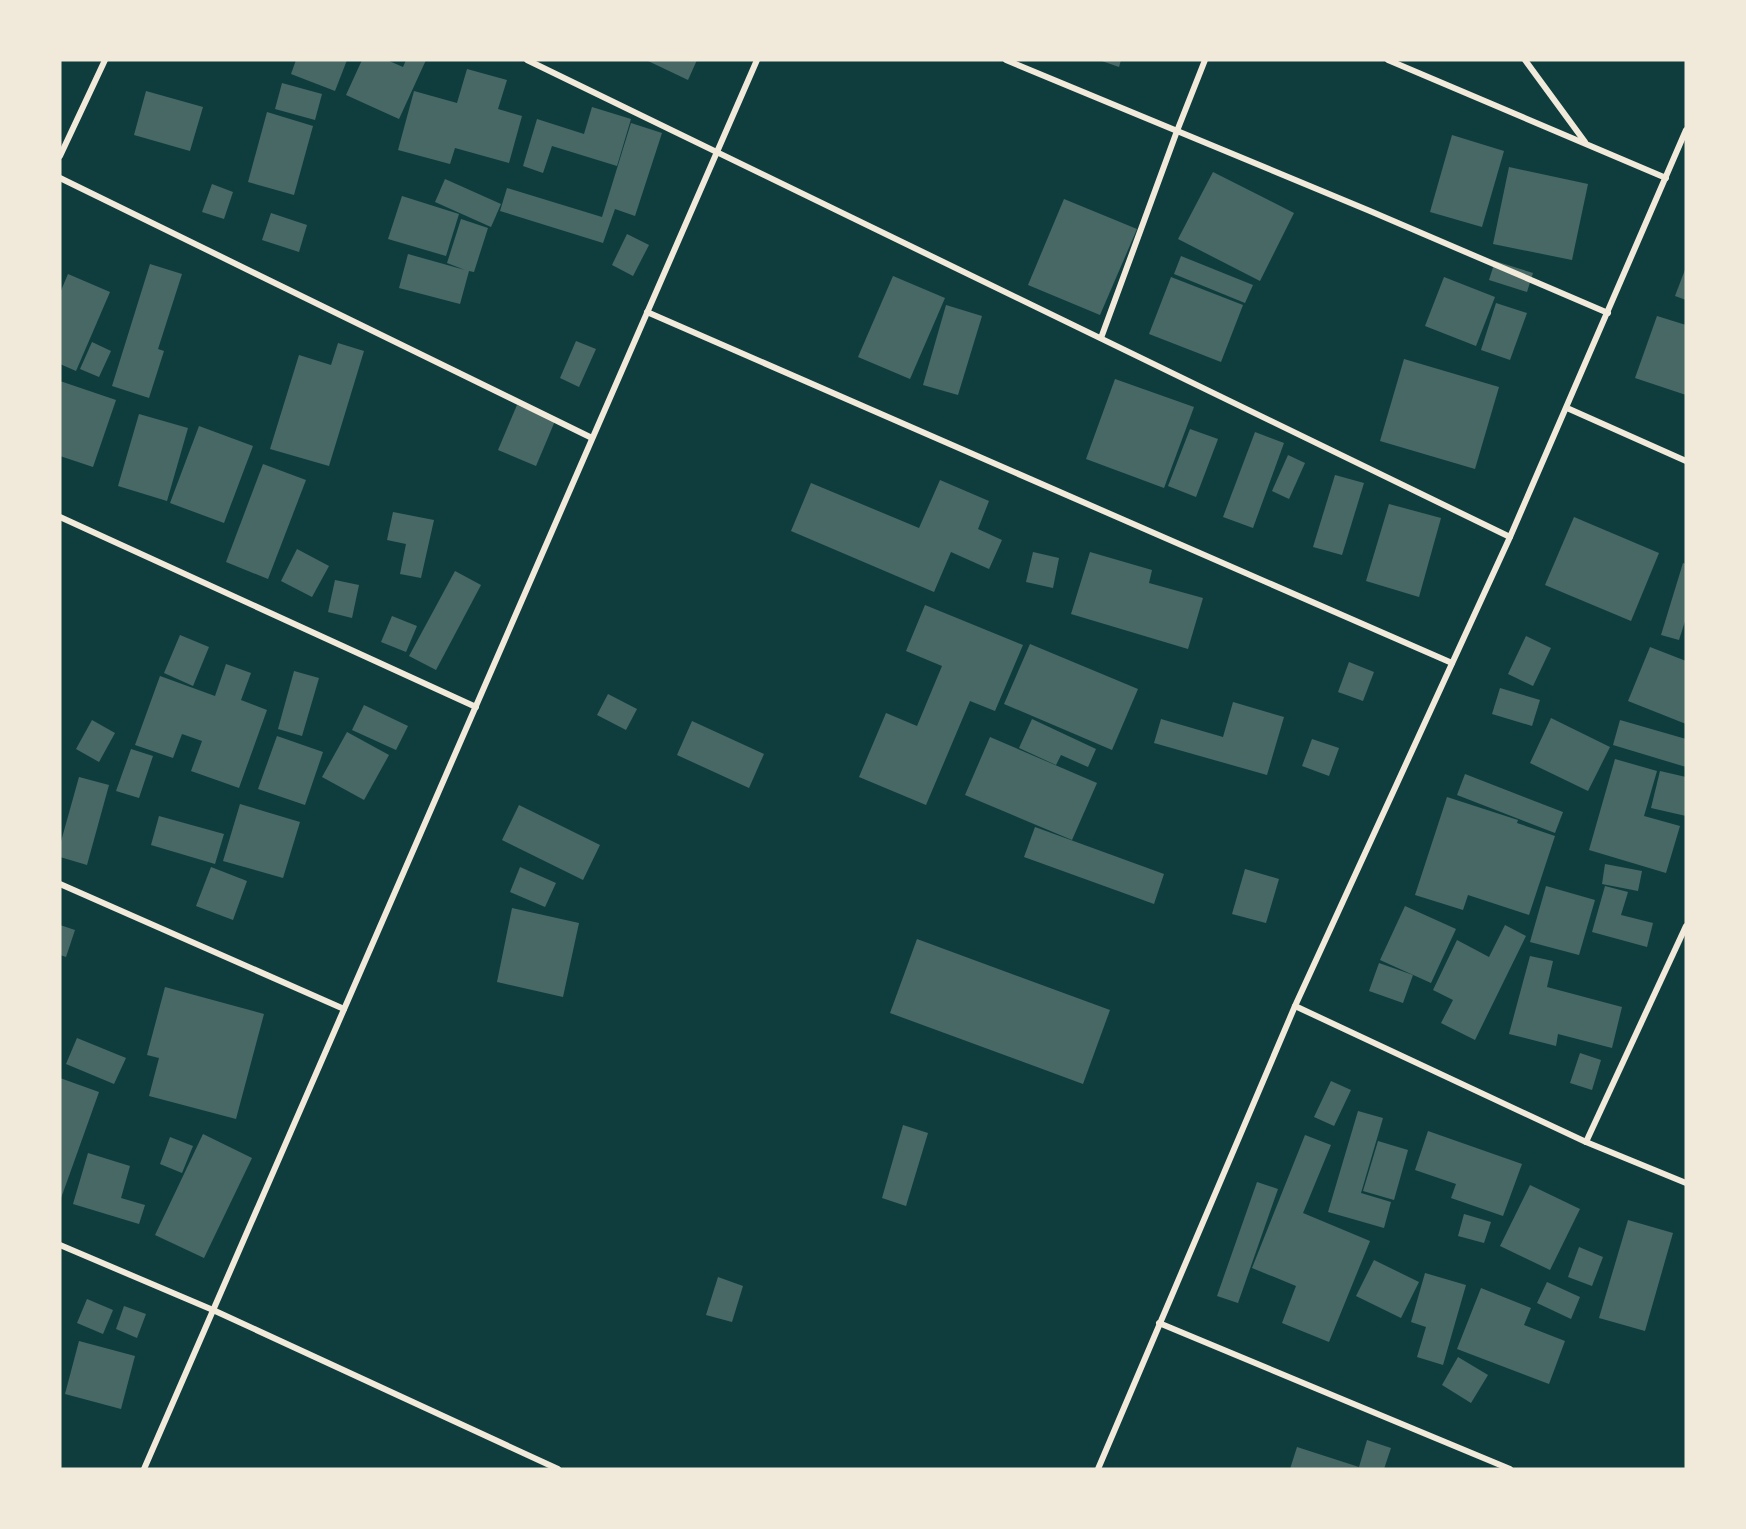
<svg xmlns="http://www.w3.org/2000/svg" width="1746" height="1529" viewBox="0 0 1746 1529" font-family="'Archivo Narrow',sans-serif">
<rect width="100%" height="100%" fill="#0f3d3e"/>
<g fill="#486865">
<path d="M296 60H347L335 91 291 74Z"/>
<path d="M362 60H387L403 67 406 60H426L399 119 346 95Z"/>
<path d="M646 60H697L688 80Z"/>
<path d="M1099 60H1121L1119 67Z"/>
<path d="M467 69 507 80 498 109 522 116 509 163 455 148 450 164 398 150 414 91 457 103Z"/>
<path d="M282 83 322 94 315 120 275 109Z"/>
<path d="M146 91 203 107 190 151 134 135Z"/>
<path d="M592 107 631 119 617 166 552 146 543 173 523 166 537 119 584 134Z"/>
<path d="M267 112 313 126 294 195 248 182Z"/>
<path d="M631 123 662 133 635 216 615 209 603 243 500 211 507 188 602 217Z"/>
<path d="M1452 135 1504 151 1482 227 1430 212Z"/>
<path d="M1509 167 1588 184 1572 260 1493 244Z"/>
<path d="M1213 172 1294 213 1260 281 1178 239Z"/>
<path d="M445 179 501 204 491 227 435 202Z"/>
<path d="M212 184 233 192 224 219 202 212Z"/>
<path d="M402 196 459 214 446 256 388 239Z"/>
<path d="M1064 199 1137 229 1100 315 1028 285Z"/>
<path d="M271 213 307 225 299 252 262 240Z"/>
<path d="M461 219 488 228 474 272 469 271 460 304 399 288 408 254 465 270 447 263Z"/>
<path d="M627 234 649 245 633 276 612 265Z"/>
<path d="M1181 256 1253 285 1245 303 1174 274Z"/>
<path d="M1495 261 1533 273 1527 292 1489 280Z"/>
<path d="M150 264 182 274 158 349 164 351 149 398 112 386Z"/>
<path d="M1686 267V300L1675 296Z"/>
<path d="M68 274 110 292 76 371 60 364V293Z"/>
<path d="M893 276 945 298 910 379 858 357Z"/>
<path d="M1171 277 1243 305 1221 362 1149 334Z"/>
<path d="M1444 277 1495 297 1476 346 1425 326Z"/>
<path d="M1496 303 1527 313 1510 360 1481 350Z"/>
<path d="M946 305 982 316 958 395 923 385Z"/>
<path d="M1657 316 1686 325V395L1635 378Z"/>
<path d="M576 341 596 349 579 387 560 378Z"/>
<path d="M92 342 111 351 99 377 80 369Z"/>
<path d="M338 343 364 351 329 466 270 449 299 355 331 365Z"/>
<path d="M1404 359 1499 387 1475 469 1380 441Z"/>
<path d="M1115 379 1194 407 1164 488 1086 459Z"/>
<path d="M60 381 116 400 93 467 60 456Z"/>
<path d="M517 405 555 421 536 466 498 450Z"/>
<path d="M139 414 188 428 167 501 118 486Z"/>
<path d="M199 426 253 446 224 523 170 503Z"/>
<path d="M1190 429 1218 439 1196 497 1168 486Z"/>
<path d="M1255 432 1284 443 1253 528 1223 517Z"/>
<path d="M1288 455 1305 463 1289 499 1272 491Z"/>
<path d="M263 464 306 480 268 579 226 562Z"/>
<path d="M1335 475 1364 483 1342 555 1313 547Z"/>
<path d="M940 480 989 501 978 529 1002 540 989 569 951 552 934 592 791 531 811 483 919 528Z"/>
<path d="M1389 504 1441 518 1419 597 1366 581Z"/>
<path d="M393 512 434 520 421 578 400 574 406 544 387 540Z"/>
<path d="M1574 517 1659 553 1631 621 1545 585Z"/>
<path d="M297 549 329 566 312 597 281 581Z"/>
<path d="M1033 552 1059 558 1053 588 1026 582Z"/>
<path d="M1090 552 1152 570 1149 583 1203 598 1188 649 1071 614Z"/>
<path d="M1683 563 1686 564V618L1679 640 1661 635Z"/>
<path d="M455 571 481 585 436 670 409 656Z"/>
<path d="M335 580 359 585 352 618 328 612Z"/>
<path d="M925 605 1023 645 995 711 970 701 926 805 859 777 886 713 917 726 942 666 906 651Z"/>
<path d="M392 616 417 626 406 652 381 642Z"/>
<path d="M180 635 209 647 193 686 164 673Z"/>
<path d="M1526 636 1551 648 1533 686 1508 674Z"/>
<path d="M1030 644 1138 689 1112 750 1004 704Z"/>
<path d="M1650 647 1686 661V724L1628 701Z"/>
<path d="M1349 662 1374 672 1363 701 1338 692Z"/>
<path d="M226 664 251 673 241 700 267 710 239 788 191 771 202 741 182 734 173 758 135 745 160 676 215 696Z"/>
<path d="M294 671 319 678 302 736 278 729Z"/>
<path d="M1500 688 1540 700 1532 726 1492 714Z"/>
<path d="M608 694 637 709 626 730 597 715Z"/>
<path d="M1233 702 1284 717 1267 775 1154 743 1161 719 1223 737Z"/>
<path d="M364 705 408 726 396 750 352 730Z"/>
<path d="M1551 718 1610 747 1588 791 1530 763Z"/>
<path d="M1032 719 1096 749 1088 767 1061 755 1056 765 1019 748Z"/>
<path d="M92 720 115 733 99 762 76 749Z"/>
<path d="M1620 720 1686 739V767L1613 745Z"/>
<path d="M692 721 764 754 749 788 677 755Z"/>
<path d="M347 732 389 755 364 800 322 777Z"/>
<path d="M277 736 323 752 305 805 258 789Z"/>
<path d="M990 737 1097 783 1072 840 965 795Z"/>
<path d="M1312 739 1339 748 1329 776 1302 766Z"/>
<path d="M131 749 153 756 139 798 116 791Z"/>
<path d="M1615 759 1657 771 1644 816 1680 826 1666 873 1589 850Z"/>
<path d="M1660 771 1686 777V816L1651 808Z"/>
<path d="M1465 774 1563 812 1555 833 1457 795Z"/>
<path d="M79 777 109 785 87 865 60 857V845Z"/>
<path d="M1447 797 1518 820 1517 823 1555 836 1529 915 1468 895 1463 910 1415 895Z"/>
<path d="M240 804 300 822 283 878 223 861Z"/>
<path d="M519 805 600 845 583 880 502 840Z"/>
<path d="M159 816 224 834 215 864 151 845Z"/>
<path d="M1035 827 1164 874 1154 904 1024 857Z"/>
<path d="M1605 864 1642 871 1638 891 1602 884Z"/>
<path d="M211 867 247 881 233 920 196 906Z"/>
<path d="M520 867 556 883 545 907 510 892Z"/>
<path d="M1245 869 1279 879 1266 923 1232 914Z"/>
<path d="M1546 886 1595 900 1579 955 1530 942Z"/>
<path d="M1605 886 1628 892 1621 915 1653 923 1647 947 1592 932Z"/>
<path d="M1405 906 1456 929 1431 983 1380 960Z"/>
<path d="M512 908 579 923 563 997 497 982Z"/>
<path d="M60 925 75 930 66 957 60 955Z"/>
<path d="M1505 925 1526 936 1475 1040 1441 1023 1453 1000 1433 990 1457 940 1489 957Z"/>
<path d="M917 939 1110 1010 1083 1084 890 1013Z"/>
<path d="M1530 956 1553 961 1547 987 1622 1007 1612 1048 1558 1034 1556 1046 1509 1034Z"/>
<path d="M1379 963 1413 975 1403 1003 1369 991Z"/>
<path d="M165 987 264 1014 236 1119 149 1096 159 1058 147 1055Z"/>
<path d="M77 1038 126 1058 114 1084 66 1064Z"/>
<path d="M1580 1053 1601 1060 1592 1090 1570 1083Z"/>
<path d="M60 1078 99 1092 60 1201Z"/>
<path d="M1331 1081 1351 1090 1334 1126 1314 1117Z"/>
<path d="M1358 1111 1383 1118 1361 1193 1391 1202 1384 1228 1328 1212Z"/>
<path d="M903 1125 928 1133 906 1206 882 1198Z"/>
<path d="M1428 1131 1522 1164 1503 1216 1451 1198 1456 1184 1415 1170Z"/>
<path d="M203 1134 252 1158 204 1258 155 1235Z"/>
<path d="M1305 1135 1331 1145 1303 1213 1370 1241 1329 1342 1282 1323 1296 1286 1252 1268Z"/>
<path d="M170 1137 193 1146 182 1173 160 1164Z"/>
<path d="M1378 1141 1408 1150 1394 1200 1363 1191Z"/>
<path d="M88 1153 130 1166 121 1198 145 1205 139 1224 73 1204Z"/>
<path d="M1257 1182 1278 1189 1238 1303 1217 1296Z"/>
<path d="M1530 1185 1580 1209 1550 1270 1500 1246Z"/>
<path d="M1464 1214 1491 1222 1484 1243 1458 1236Z"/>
<path d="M1628 1220 1673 1233 1645 1331 1599 1318Z"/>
<path d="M1579 1247 1603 1257 1592 1286 1568 1277Z"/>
<path d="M1374 1260 1419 1282 1401 1318 1356 1296Z"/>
<path d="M1425 1273 1466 1285 1443 1365 1417 1357 1426 1327 1411 1322Z"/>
<path d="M718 1277 743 1286 732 1322 706 1315Z"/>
<path d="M1547 1282 1580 1297 1571 1319 1537 1303Z"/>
<path d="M1481 1288 1531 1308 1524 1325 1565 1341 1549 1384 1457 1349Z"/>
<path d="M87 1299 113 1310 103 1334 77 1323Z"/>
<path d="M124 1306 146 1314 137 1338 116 1329Z"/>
<path d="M79 1341 135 1356 121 1409 65 1394Z"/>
<path d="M1458 1357 1488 1375 1471 1403 1442 1385Z"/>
<path d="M1367 1440 1391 1448 1384 1469H1290L1297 1447 1359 1467Z"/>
</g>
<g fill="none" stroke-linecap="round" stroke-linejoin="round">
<g stroke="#f1e9da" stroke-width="6">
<path d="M527 60 1510 537"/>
<path d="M1006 60 1370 211 1608 313"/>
<path d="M1388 60 1666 178"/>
<path d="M1525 60 1585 142"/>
<path d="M60 156 105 60"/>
<path d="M60 178 592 438"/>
<path d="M647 312 1452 663"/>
<path d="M1101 338 1177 131 1205 60"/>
<path d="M1567 408 1686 461"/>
<path d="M60 517 476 707"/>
<path d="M60 884 344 1009"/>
<path d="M1295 1006 1586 1142 1686 1183"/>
<path d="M1586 1142 1686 926"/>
<path d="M60 1245 213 1310 558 1469"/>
<path d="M1159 1323 1510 1469"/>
<path d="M144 1469 757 60"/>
<path d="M1098 1469 1295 1006 1510 537 1686 130"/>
</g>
</g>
<rect width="1746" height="1529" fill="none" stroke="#f1e9da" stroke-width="123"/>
</svg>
